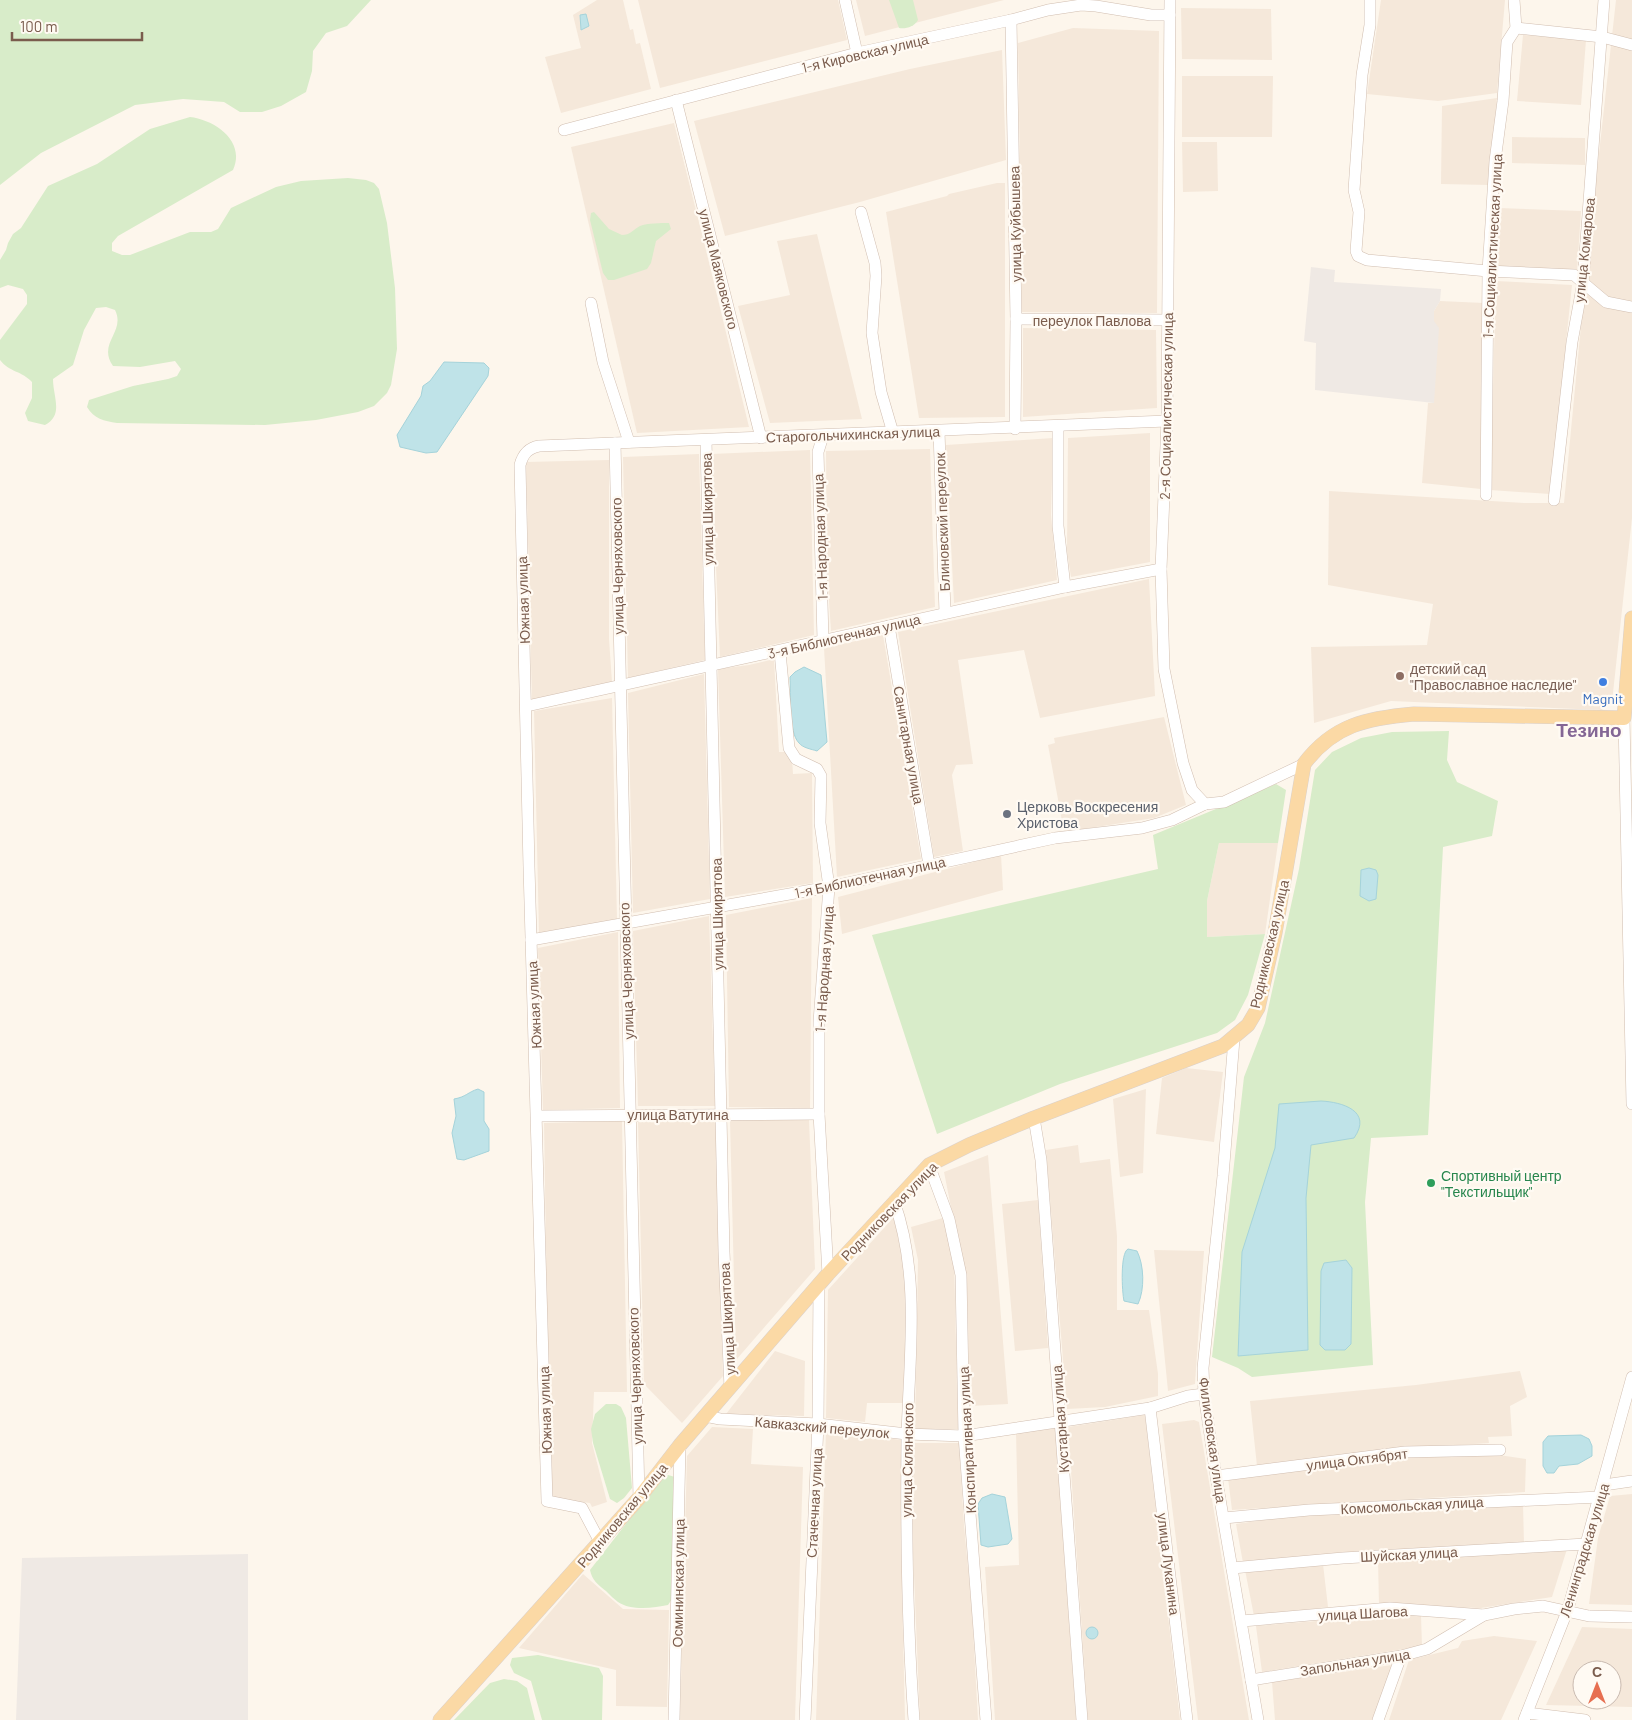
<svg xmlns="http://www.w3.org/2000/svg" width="1632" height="1720" viewBox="0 0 1632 1720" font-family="Barlow,sans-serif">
<rect width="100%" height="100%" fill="#fdf6ec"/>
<g fill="#f5e8da" fill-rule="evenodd">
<path d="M597 0H623L630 30 633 29 636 44 640 43 651 89 561 113 545 57 581 48 573 15Z"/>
<path d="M638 0H838L847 40 660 88Z"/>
<path d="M856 0H1004L865 36Z"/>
<path d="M1381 0H1505L1497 93 1438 101 1367 94Z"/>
<path d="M1616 0H1632V518L1612 702 1602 710 1391 701 1314 723 1311 647 1427 645 1433 604 1328 585 1329 491 1524 503H1564L1588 253Z"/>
<path d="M1181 8 1271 9 1272 60 1182 59Z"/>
<path d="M1073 28 1159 31 1157 313 1022 312 1018 43Z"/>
<path d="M1523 35 1586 40 1581 105 1517 101Z"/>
<path d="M1002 50 1006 160 860 202 725 236 694 121 910 69Z"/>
<path d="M1182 76H1273L1272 137H1182Z"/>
<path d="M1497 98 1489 185 1441 184 1442 106Z"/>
<path d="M674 123 704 242 749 427 637 433 571 147Z"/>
<path d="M1512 137 1585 138V165L1512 163Z"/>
<path d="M1182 142H1217L1218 191 1183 192Z"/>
<path d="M997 183H1005V417L919 418 886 212 947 196 949 194Z"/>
<path d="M1499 208 1581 211 1577 272 1496 267Z"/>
<path d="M817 234 862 419 770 423 738 306 790 295 777 241Z"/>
<path d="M1496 281 1572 285 1550 494 1490 490Z"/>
<path d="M1440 301 1484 303 1481 489 1422 483 1428 403H1434V311Z"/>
<path d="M1023 328 1156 330 1157 408 1023 417Z"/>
<path d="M1150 433V562L1071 577 1067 551 1068 438Z"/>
<path d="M1053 438 1051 515 1057 580 954 603 946 445Z"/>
<path d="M930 449 935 607 831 631 827 571 826 451Z"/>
<path d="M810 450 814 635 720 657 711 454Z"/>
<path d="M699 454 705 660 628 678 623 457Z"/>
<path d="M609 460V639L612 682 532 701 526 462Z"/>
<path d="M1149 579 1155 696 1040 718 1024 650 958 660 973 764 956 765 952 775 963 851 934 857 898 632Z"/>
<path d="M883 635 921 859 837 877 824 648Z"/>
<path d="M774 659 779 752H786L792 758 793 774 812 773 813 883 725 897 718 669 749 665Z"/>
<path d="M704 674 710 899 633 913 628 693Z"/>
<path d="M612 698 617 919 539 934 534 711Z"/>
<path d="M1164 717 1186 805 1154 818 1064 832 1048 745 1055 743 1054 738Z"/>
<path d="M1219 843H1278L1265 934 1207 937V901Z"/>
<path d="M1001 855 1003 890 842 934 838 897Z"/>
<path d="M812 898 810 1108 729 1107 726 915Z"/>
<path d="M709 916 715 1106H638L633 931Z"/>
<path d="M618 932 620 1108 543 1110 538 948Z"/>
<path d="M1186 1068 1223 1072 1214 1142 1156 1134 1162 1078Z"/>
<path d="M1146 1089 1143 1173 1120 1177 1113 1099Z"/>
<path d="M730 1120H809L815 1269 736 1360Z"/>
<path d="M622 1121 627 1392H594L592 1443 607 1502 592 1507 590 1503 550 1498 544 1123Z"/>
<path d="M638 1121H716L723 1376 682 1423 644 1384Z"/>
<path d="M1078 1145 1080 1163 1110 1159 1117 1236V1310H1149L1158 1374V1396L1105 1407 1067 1409 1046 1150Z"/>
<path d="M988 1155 1008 1404 970 1406 967 1288 944 1172Z"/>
<path d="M1038 1200 1048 1348 1015 1351 1002 1204Z"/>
<path d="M894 1217 904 1266 908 1297 904 1403H867L865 1422 826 1418 828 1290Z"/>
<path d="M943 1218 954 1257 958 1429H915L918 1260 911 1227Z"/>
<path d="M1154 1250 1204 1251 1195 1384 1168 1391Z"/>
<path d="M775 1351 805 1361 804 1416 726 1414Z"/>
<path d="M1520 1371 1527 1397 1510 1406 1512 1436 1488 1437 1489 1443 1398 1449 1257 1466 1250 1401 1416 1385Z"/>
<path d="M1145 1415 1180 1720H1088L1068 1427Z"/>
<path d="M1194 1420 1199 1422 1249 1720H1198L1162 1424Z"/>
<path d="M712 1427 753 1429 751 1464 803 1467 795 1720H680L687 1456Z"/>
<path d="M1055 1427 1076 1720H995L985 1567 1019 1565 1016 1432Z"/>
<path d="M826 1432 903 1440 902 1591 905 1720H816Z"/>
<path d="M914 1443H959L964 1525 972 1611 978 1720H920L912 1527Z"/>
<path d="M1492 1454 1526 1459 1525 1492 1232 1510 1228 1478 1409 1455Z"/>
<path d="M1632 1494V1605L1589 1604 1598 1538 1610 1496Z"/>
<path d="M1523 1504 1524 1544 1243 1563 1236 1524 1291 1516Z"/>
<path d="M1567 1549 1552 1597 1481 1608 1379 1605 1378 1560Z"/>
<path d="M1323 1564 1328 1607 1254 1616 1245 1570Z"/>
<path d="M583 1574 623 1609 669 1610 667 1707 616 1706V1670L519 1648Z"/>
<path d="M1404 1614 1421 1616 1422 1646 1262 1672 1256 1626Z"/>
<path d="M1582 1627 1632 1629V1707L1546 1705ZM1582 1670H1612V1700H1582Z"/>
<path d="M1494 1636 1537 1641 1501 1720H1389L1409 1660 1458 1648 1462 1641Z"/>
<path d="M1392 1665 1372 1720H1275L1272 1682Z"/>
</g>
<g fill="#efe9e4">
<path d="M1311 267 1335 270 1334 282 1441 289 1440 301 1434 311V321L1439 328 1434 403 1315 390 1316 343 1304 341Z"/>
<path d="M248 1554V1720H16L22 1558Z"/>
</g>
<g fill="#d8ecc9">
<path d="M0 0H371L347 26 326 33 313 51 312 71 306 92 281 106 262 112H240L224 102 183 99 135 105 41 153 0 185Z"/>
<path d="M889 0H913L918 20C914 27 906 29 899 28Z"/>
<path d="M190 117C215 120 246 141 233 170L118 236 112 243V251L122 255H130L190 232H211L218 229 231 208 276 187 301 181 348 178 366 180 374 183 379 189 387 223 395 288 397 349 391 385 387 393 374 406 358 412 316 420 265 425 117 423C104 421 94 419 87 407L89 400 133 386 168 379 177 376 181 369 175 361 140 367 113 366C97 343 126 332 115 310L106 307 96 308 84 330 73 365 53 379C53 397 64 415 45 425L28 421 25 413 32 398V382C22 371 9 372 0 360V340L27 304V295L23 289 8 285 0 288V260L6 250 8 243 13 234 21 228 48 186 97 164 150 129Z"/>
<path d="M594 212 609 229 622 235C630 235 633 230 640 226 647 223 661 223 669 223L671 229 656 241 651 263 647 269 614 280H608L603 273 590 220 591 213Z"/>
<path d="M1449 731 1447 760 1457 782 1498 801 1492 836 1443 847 1428 1135 1371 1138 1365 1202 1373 1365 1252 1377 1238 1368 1212 1357 1244 1077 1265 1023 1299 869 1315 770 1332 752 1361 738 1392 732Z"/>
<path d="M1276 784 1286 790 1278 843H1219L1207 901V937L1265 934 1248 995 1235 1020 1217 1033 1060 1084 937 1134 872 935 1158 869 1153 835Z"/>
<path d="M606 1404H616L621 1407 626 1418 632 1488 624 1498 617 1503 610 1499 593 1443 591 1429 595 1414Z"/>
<path d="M668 1475 675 1477 672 1599 668 1605C654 1608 631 1611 618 1602 614 1599 610 1595 606 1591 598 1585 592 1580 590 1570L660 1480Z"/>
<path d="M538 1655 599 1668 603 1676 602 1720H542L531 1681 514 1673 510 1665 512 1658Z"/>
<path d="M504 1679 517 1681 527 1688 535 1720H454L490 1683Z"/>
</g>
<g fill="#bfe3e8" stroke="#a5d3da">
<path d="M586 14 589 26 581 30 580 15Z"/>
<path d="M444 362 484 363 489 368 488 376 437 452 426 453 400 447 397 435 421 396 423 386 430 381Z"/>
<path d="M804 667 821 675 827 742 817 751C811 749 803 748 799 743 788 732 791 693 790 677L795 672Z"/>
<path d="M1369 868 1376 870 1378 875 1376 899 1369 901 1360 896 1361 870Z"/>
<path d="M478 1089 484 1092V1121L489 1129V1151L464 1160 457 1159 452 1133 456 1116 454 1099C466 1097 468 1092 478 1089Z"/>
<path d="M1321 1101C1342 1102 1373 1111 1354 1138L1311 1145 1306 1198 1308 1350 1238 1356 1242 1252 1275 1148 1279 1104Z"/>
<path d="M1128 1249 1137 1251C1144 1265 1145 1289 1138 1304L1124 1301C1122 1292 1120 1253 1128 1249Z"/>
<path d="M1346 1260 1352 1268 1351 1344 1345 1350H1325L1320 1345 1321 1271 1324 1263Z"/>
<path d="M1581 1435 1589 1439 1592 1446V1456L1578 1464 1559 1466 1554 1473H1547L1543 1466V1442L1548 1436Z"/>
<path d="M992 1494 1005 1497 1012 1539 1008 1544 988 1547 981 1545 978 1504 982 1498Z"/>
<circle cx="1092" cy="1633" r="6"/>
</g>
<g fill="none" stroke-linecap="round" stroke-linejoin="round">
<g stroke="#d1beb0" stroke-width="12">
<g id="minor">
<path d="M845 0 857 53"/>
<path d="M1170 0 1167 421 1161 569 1164 669 1183 763 1192 790 1205 804"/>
<path d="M1370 0V25L1362 75 1354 190 1359 212 1356 251 1358 256 1367 260 1488 271 1574 275 1606 302 1632 307"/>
<path d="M1011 20 1016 319 1015 429"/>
<path d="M1516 28 1602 37 1632 45"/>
<path d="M676 100 761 438"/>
<path d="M564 130 857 53 1011 20 1048 10 1081 5 1096 6 1151 15H1170"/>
<path d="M861 212 875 263 876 276 872 333 881 392 893 433"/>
<path d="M591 303 603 362 629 442"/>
<path d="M1016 319 1168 320"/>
<path d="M1058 426V526L1065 587"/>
<path d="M939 431 945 613"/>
<path d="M823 436 818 452 823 640"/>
<path d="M706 440 724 1252 730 1388"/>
<path d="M615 443 639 1498"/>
<path d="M1486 495 1488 271 1495 161 1503 101 1507 42 1516 28 1514 0"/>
<path d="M1554 500 1572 342 1583 282 1604 0"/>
<path d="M889 626 929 865"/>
<path d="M780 652 789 748 796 759 817 769 821 776 820 823 829 887 819 1022V1114L828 1274"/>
<path d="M527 706 1065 587 1161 569"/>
<path d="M1624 718 1632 1104"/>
<path d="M1205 804 1224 802 1304 764"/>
<path d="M531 940 829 887 1055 838 1142 828 1172 820 1205 804"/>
<path d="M1234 1039 1223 1176 1203 1368 1204 1394 1216 1476 1258 1720"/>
<path d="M538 1116 819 1114"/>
<path d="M1034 1118 1041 1160 1082 1720"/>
<path d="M929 1165 949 1219 961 1275 964 1436 986 1720"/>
<path d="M894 1201C921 1277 909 1358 907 1437 906 1532 907 1626 914 1720"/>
<path d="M1150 1408 1187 1720"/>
<path d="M705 1416 720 1419 818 1424 907 1434 964 1436 1150 1408 1188 1396 1204 1394"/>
<path d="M1216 1476 1405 1452 1500 1450"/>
<path d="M1604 1485 1632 1481"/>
<path d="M1224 1518 1309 1510 1600 1497"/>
<path d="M600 1542 582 1508 547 1501 529 867 520 465C523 454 528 448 539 446L1167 421"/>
<path d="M1232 1568 1343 1558 1586 1544"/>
<path d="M1242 1621 1390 1608 1484 1615"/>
<path d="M1251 1680 1401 1656 1427 1649 1484 1615 1514 1609 1543 1606 1589 1616 1632 1617"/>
<path d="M1527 1713 1585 1720"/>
<path d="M674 1720 680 1445"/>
<path d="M805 1720 818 1424 819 1285"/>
<path d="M1378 1720 1401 1656"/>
<path d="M1524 1720 1568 1609 1632 1377"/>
</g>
</g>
<g stroke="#dad1cd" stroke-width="15">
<path id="major" d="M440 1720 639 1498 680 1445 828 1274 929 1165 969 1145 1034 1118 1223 1046 1248 1025 1258 1008 1275 933 1304 764C1333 725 1367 718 1414 714L1624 718 1632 618"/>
</g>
<use href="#minor" stroke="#fff" stroke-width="11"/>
<use href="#major" stroke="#fbd9a5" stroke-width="14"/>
</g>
<circle fill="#8d6e63" stroke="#fffaf3" stroke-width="2" cx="1400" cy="676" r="5"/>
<circle fill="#3f7fe0" stroke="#fffaf3" stroke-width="2" cx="1603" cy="682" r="5"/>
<circle fill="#6b7280" stroke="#fffaf3" stroke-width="2" cx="1007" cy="814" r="5"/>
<circle fill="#2e9e5b" stroke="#fffaf3" stroke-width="2" cx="1431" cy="1183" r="5"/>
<g text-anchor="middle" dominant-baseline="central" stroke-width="4.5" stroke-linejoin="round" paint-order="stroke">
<g font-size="14" fill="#7a5c4d" stroke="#fffaf3">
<text transform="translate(865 53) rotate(-13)">1-я Кировская улица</text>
<text transform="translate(1015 224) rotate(-91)">улица Куйбышева</text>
<text transform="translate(1492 246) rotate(-87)">1-я Социалистическая улица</text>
<text transform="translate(1584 250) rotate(-84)">улица Комарова</text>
<text transform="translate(719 269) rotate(76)">улица Маяковского</text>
<text x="1092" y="320">переулок Павлова</text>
<text transform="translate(1166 406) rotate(-89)">2-я Социалистическая улица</text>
<text transform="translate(853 434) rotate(-2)">Старогольчихинская улица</text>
<text transform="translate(707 509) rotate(-91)">улица Шкирятова</text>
<text transform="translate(942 522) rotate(-92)">Блиновский переулок</text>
<text transform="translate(820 537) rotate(-92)">1-я Народная улица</text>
<text transform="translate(617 566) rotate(-91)">улица Черняховского</text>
<text transform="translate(523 600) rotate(-92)">Южная улица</text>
<text transform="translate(844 636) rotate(-13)">3-я Библиотечная улица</text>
<text transform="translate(909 745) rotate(80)">Санитарная улица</text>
<text transform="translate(870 877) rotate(-12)">1-я Библиотечная улица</text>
<text transform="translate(717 914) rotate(-91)">улица Шкирятова</text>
<text transform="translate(1269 944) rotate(-77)">Родниковская улица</text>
<text transform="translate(824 969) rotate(-86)">1-я Народная улица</text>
<text transform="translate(626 971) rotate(-92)">улица Черняховского</text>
<text transform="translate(534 1005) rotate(-93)">Южная улица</text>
<text x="678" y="1114">улица Ватутина</text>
<text transform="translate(889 1211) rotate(-46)">Родниковская улица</text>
<text transform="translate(727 1319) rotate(-93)">улица Шкирятова</text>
<text transform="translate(635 1376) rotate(-92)">улица Черняховского</text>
<text transform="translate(545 1410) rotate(-92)">Южная улица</text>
<text transform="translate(1060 1419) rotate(-94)">Кустарная улица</text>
<text transform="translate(822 1427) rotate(5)">Кавказский переулок</text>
<text transform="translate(967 1440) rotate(-93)">Конспиративная улица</text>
<text transform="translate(1213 1440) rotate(82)">Филисовская улица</text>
<text transform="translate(1357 1459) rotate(-7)">улица Октябрят</text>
<text transform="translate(907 1460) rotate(-89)">улица Склянского</text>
<text transform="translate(814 1503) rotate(-87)">Стачечная улица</text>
<text transform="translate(1412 1505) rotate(-3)">Комсомольская улица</text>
<text transform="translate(622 1515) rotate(-50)">Родниковская улица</text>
<text transform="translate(1584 1550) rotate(-73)">Ленинградская улица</text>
<text transform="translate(1409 1554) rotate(-3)">Шуйская улица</text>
<text transform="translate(1169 1564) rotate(83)">улица Луканина</text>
<text transform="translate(678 1583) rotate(-89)">Осмининская улица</text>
<text transform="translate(1363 1613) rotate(-3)">улица Шагова</text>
<text transform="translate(1355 1662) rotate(-9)">Запольная улица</text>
</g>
<g font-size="14" fill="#785e54" stroke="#fffaf3" text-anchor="start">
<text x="1410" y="668">детский сад<tspan x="1410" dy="16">"Православное наследие"</tspan></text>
</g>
<g font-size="14" fill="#366cbe" stroke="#fffaf3">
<text x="1603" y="698">Magnit</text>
</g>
<g font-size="14" fill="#5b616d" stroke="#fffaf3" text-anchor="start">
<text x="1017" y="806">Церковь Воскресения<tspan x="1017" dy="16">Христова</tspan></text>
</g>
<g font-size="14" fill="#27864d" stroke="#fffaf3" text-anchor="start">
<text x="1441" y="1175">Спортивный центр<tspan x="1441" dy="16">"Текстильщик"</tspan></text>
</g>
<g font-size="19" font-weight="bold" fill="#846695" stroke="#fffaf3">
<text x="1589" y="729">Тезино</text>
</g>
</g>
<g transform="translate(1597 1685)"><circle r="24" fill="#fffaf3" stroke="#cabbb1"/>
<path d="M0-4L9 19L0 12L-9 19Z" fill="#e76f51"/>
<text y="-8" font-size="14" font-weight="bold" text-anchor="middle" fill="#7a5c4d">С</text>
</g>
<path d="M12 32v8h130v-8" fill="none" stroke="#7a5c4d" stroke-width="2.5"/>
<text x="20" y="32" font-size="15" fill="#7a5c4d" stroke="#fffaf3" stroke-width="4" paint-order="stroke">100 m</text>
</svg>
